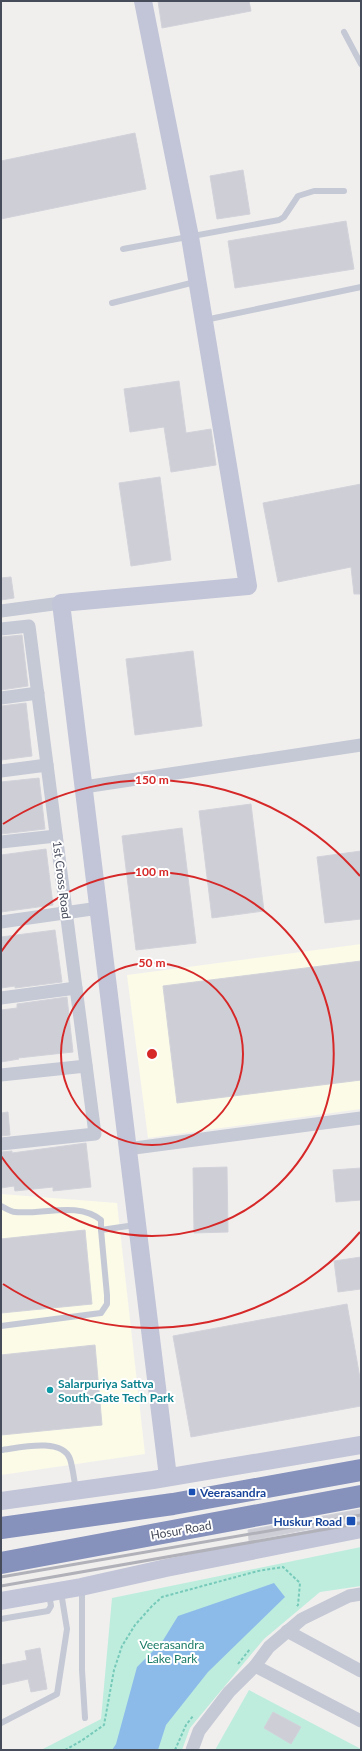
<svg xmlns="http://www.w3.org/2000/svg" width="362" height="1751" viewBox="0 0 362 1751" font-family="Lato,sans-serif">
<rect width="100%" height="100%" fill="#f1efee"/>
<g fill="#fbfbe8">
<path d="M361 944V1109L148 1138 127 975Z"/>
<path d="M1 1194 117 1203 145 1454 1 1475Z"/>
</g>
<g fill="#beedde">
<path d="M361 1547V1586L320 1592 264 1639 190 1728 182 1750H41L101 1719 112 1598Z"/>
<path d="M249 1690 361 1749V1750H215Z"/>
</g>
<path fill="#8cbbe9" d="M274 1583 285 1597 208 1672 166 1725 158 1750H112L116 1744 137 1667 162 1642 178 1616Z"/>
<g fill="#cecfd6" stroke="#d2d2da">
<path d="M158 1H249L251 11 162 28Z"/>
<path d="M135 133 146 189 1 219V161Z"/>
<path d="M243 170 250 214 217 219 210 176Z"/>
<path d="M346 221 354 269 235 288 228 241Z"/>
<path d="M179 381 186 433 211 429 216 465 171 472 164 427 130 432 124 389Z"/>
<path d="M160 477 171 560 131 566 119 483Z"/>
<path d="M361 484V594H354L351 567 278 582 263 503Z"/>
<path d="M11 577 14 598 1 600V578Z"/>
<path d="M22 635 28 686 1 690V637Z"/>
<path d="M193 651 202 726 135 735 126 659Z"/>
<path d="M26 703 32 756 1 760V706Z"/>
<path d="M39 778 45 829 1 834V782Z"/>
<path d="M251 804 264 911 212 918 199 811Z"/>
<path d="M182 828 196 943 136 950 122 836Z"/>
<path d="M46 849 53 905 1 912V855Z"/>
<path d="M361 851V919L325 923 317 857Z"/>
<path d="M55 930 62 982 15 988V986L1 988V937Z"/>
<path d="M361 961V1080L177 1103 163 986Z"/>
<path d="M67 997 73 1052 18 1058 19 1059 1 1062V1010L17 1008V1004Z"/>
<path d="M8 1112 10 1135 1 1136V1113Z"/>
<path d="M86 1143 91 1187 53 1191V1187L15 1191 14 1186 1 1188V1152L12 1151V1153Z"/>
<path d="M227 1167 228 1232 194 1233 193 1168Z"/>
<path d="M361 1168V1200L336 1202 333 1170Z"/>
<path d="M85 1230 92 1304 1 1313V1239Z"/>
<path d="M361 1257V1289L338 1292 334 1261Z"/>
<path d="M347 1304 361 1384V1406L191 1437 173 1336Z"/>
<path d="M95 1345 102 1425 1 1435V1355Z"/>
<path d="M361 1509V1519L249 1541 248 1530Z"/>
<path d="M40 1648 47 1689 31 1692 28 1679 1 1685V1665L27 1660 25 1651Z"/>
<path d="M273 1712 301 1727 291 1744 264 1728Z"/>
</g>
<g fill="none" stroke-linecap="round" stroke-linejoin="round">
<g stroke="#77cab9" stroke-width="2" stroke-dasharray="3 2" stroke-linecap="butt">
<path d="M238 1664 250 1649"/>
<path d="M65 1750 81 1741 104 1725 114 1670 122 1646 135 1625 152 1606 162 1597 258 1571 283 1567 300 1583 298 1605 296 1607"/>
<path d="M175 1750 186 1725 193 1716"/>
</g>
<g stroke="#c5c9d5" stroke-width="6">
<path d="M344 32 361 64"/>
<path d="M123 249 279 220 284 217 298 196 314 191H344"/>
<path d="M112 303 195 282"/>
<path d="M205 320 361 287"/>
<path d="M1 1206C5 1208 11 1212 15 1212 42 1215 78 1201 101 1220V1230L135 1225"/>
<path d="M1 1326 101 1313 107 1304V1295L101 1230"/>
<path d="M1 1450C18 1448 62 1437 70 1459 73 1468 74 1480 76 1490"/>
<path d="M82 1588V1670L85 1718"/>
<path d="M1 1619 48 1611 51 1606 49 1593"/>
<path d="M1 1723 57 1694 67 1629 61 1592"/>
</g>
<g stroke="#c5c9d5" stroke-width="13">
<path d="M1 611 61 603"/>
<path d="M1 629 29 626 95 1134 1 1144"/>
<path d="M1 698 38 693"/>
<path d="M1 771 47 765"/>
<path d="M84 787 361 745"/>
<path d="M1 842 56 836"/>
<path d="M1 922 99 908"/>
<path d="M1 998 76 988"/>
<path d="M1 1075 86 1066"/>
<path d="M127 1149 361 1118"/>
<path d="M287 1631 361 1671"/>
<path d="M255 1666 361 1721"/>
<path d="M192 1750 199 1731 229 1692 255 1666 269 1647 302 1619 349 1596 361 1594"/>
</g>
<g stroke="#c1c5d7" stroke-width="18">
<path d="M143 1 190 237 248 586 61 603 168 1477"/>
<path d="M1 1501 153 1480 361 1445"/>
<path d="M1 1601 81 1587 166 1568 361 1529"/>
</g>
<g stroke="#8792bc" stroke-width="22">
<path d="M1 1528 173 1504 361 1470"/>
<path d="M1 1563 361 1496"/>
</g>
<g stroke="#b1b1b9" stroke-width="3">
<path d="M1 1577 361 1515"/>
<path d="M1 1586 361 1523"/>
</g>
</g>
<g fill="none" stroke="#d62828" stroke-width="2">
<circle cx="152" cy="1054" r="91"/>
<path d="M1 952A182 182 0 1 1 1 1156"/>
<path d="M360 1232A274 274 0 0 1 3 1284M3 824A274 274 0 0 1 360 876"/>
</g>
<circle fill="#0f9aa8" stroke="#fff" stroke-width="1.5" cx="50" cy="1390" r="4"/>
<g fill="#1a4fb4" stroke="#fff" stroke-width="1.5">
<rect x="188" y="1488" width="8" height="8" rx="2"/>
<rect x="346" y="1516" width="10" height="10" rx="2"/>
</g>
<g text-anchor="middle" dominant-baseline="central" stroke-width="4" stroke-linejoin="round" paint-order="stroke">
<g font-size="12" fill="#474c5b" stroke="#fff">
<text transform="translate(62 880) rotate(83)">1st Cross Road</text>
<text transform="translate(181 1530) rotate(-10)">Hosur Road</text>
</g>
<g font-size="12" font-weight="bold" fill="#0d838f" stroke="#fff" text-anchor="start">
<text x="58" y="1383">Salarpuriya Sattva<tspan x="58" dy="14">South-Gate Tech Park</tspan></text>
</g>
<g font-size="12" font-weight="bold" fill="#164399" stroke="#fff" text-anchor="start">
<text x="200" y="1492">Veerasandra</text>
<text x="342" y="1521" text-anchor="end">Huskur Road</text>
</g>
<g font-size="12" fill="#1a7b66" stroke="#fff">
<text x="172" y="1644">Veerasandra<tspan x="172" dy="14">Lake Park</tspan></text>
</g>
</g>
<circle cx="152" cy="1054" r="6" fill="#d62828" stroke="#fff" stroke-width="2"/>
<g font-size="12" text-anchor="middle" font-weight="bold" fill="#d62828" stroke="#fff" stroke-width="4" stroke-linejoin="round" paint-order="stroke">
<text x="152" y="784">150 m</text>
<text x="152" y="876">100 m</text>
<text x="152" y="967">50 m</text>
</g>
<rect width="362" height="1751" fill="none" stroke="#474c5b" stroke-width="4"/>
</svg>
